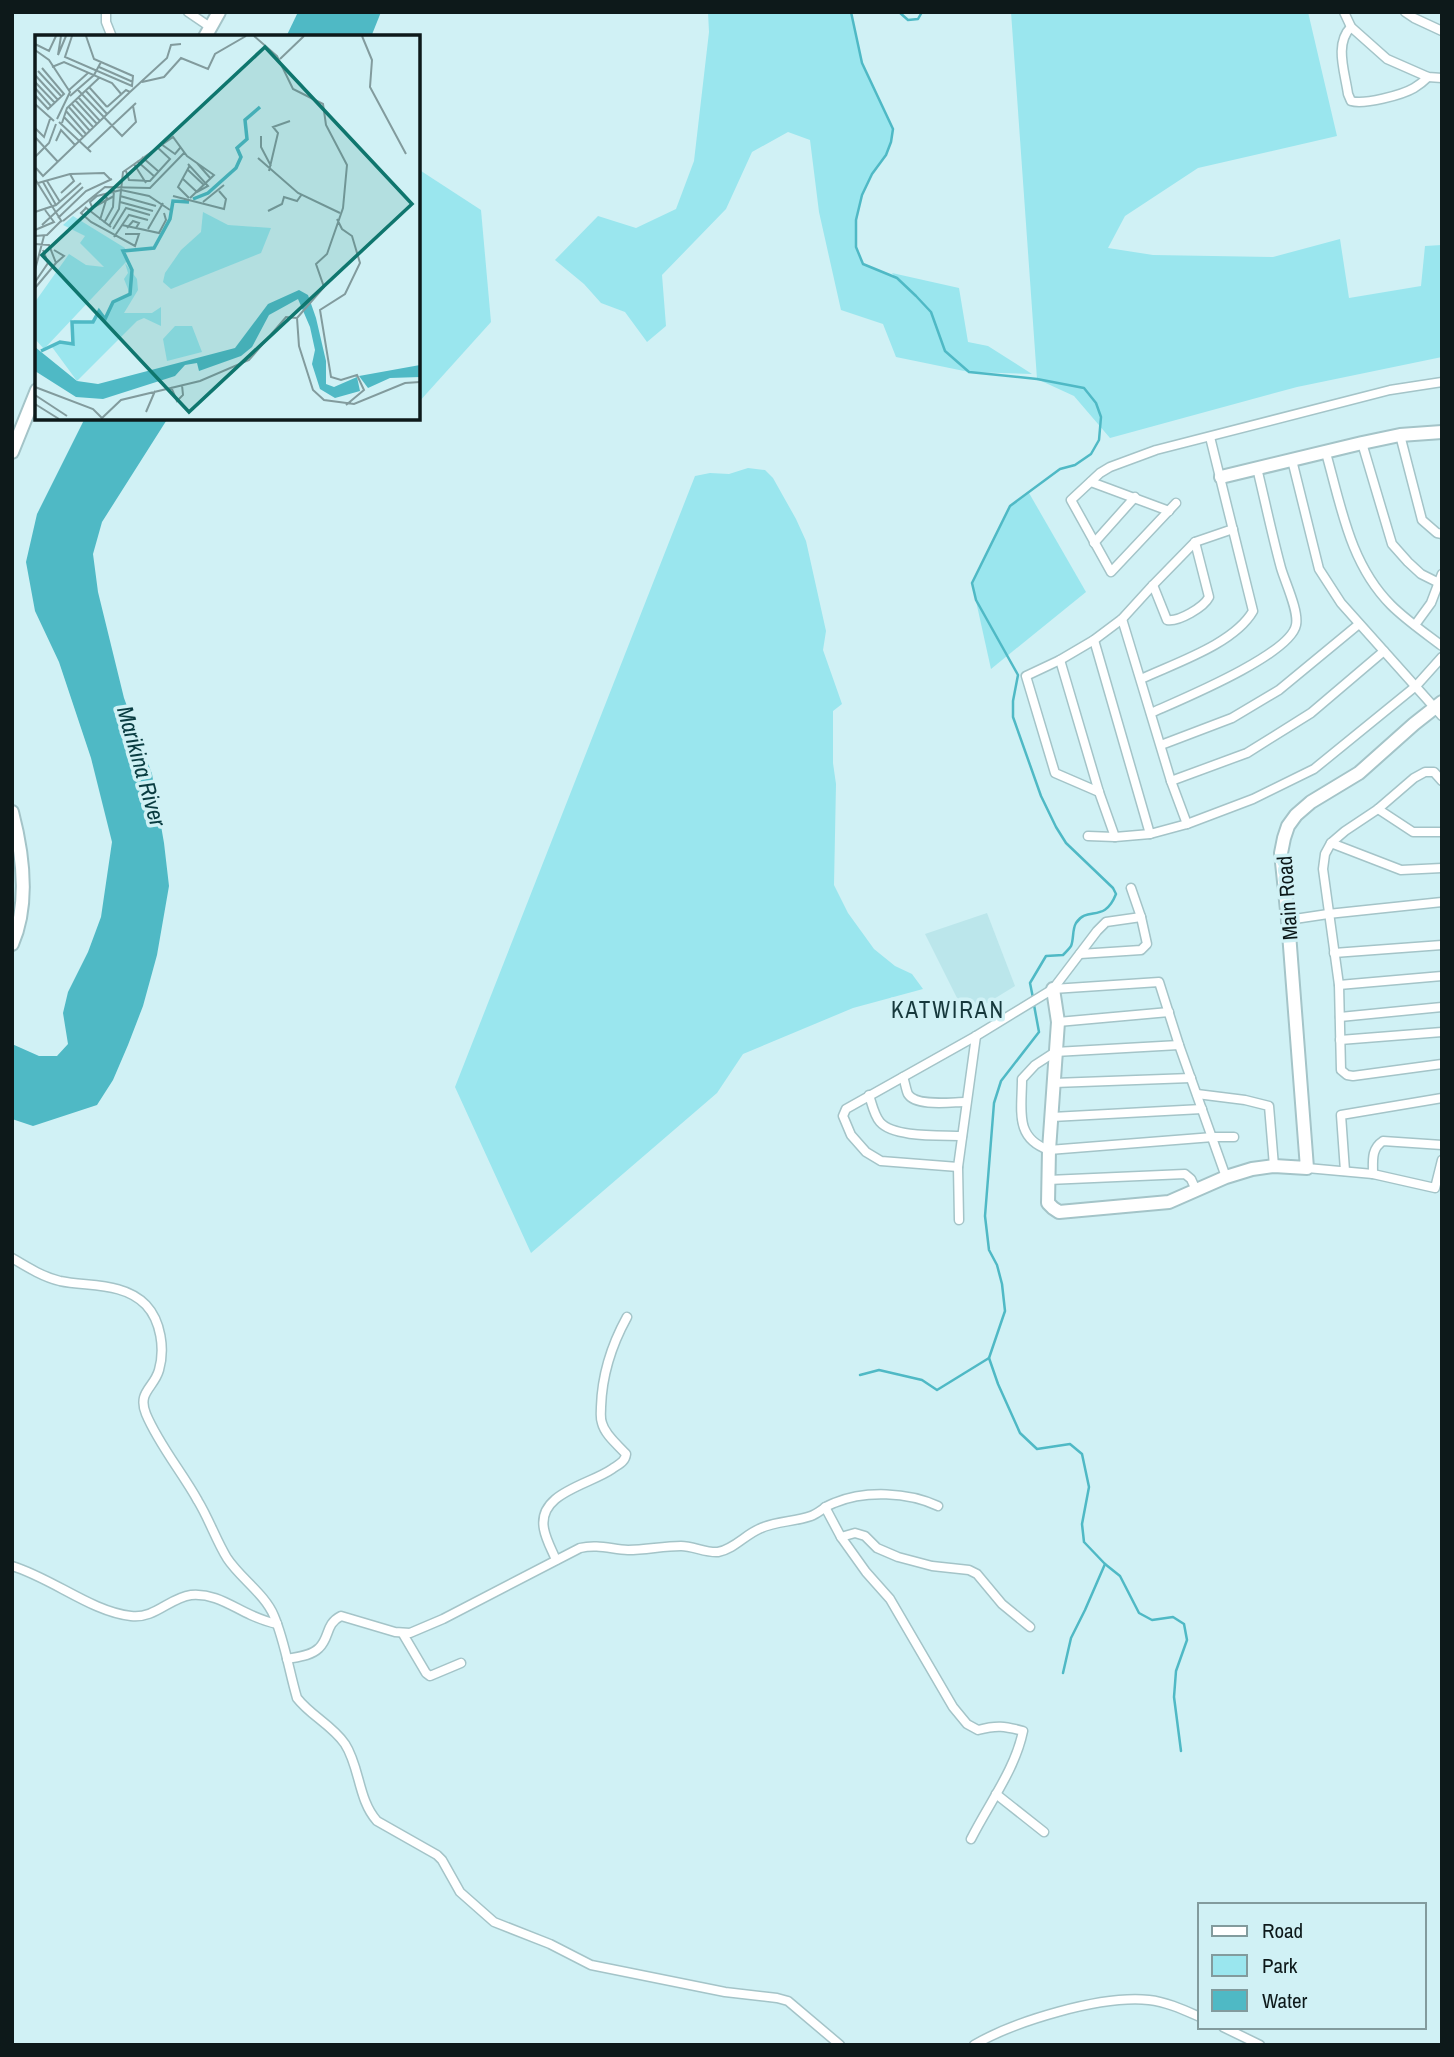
<svg xmlns="http://www.w3.org/2000/svg" width="1454" height="2057" viewBox="0 0 1454 2057" font-family="'Archivo Narrow',sans-serif">
<rect width="100%" height="100%" fill="#d0f1f5"/>
<path fill="#bbe6eb" d="M987 913 1015 986 966 1016 925 934Z"/>
<g fill="#9ae6ee">
<path d="M708 12H851L862 63 893 129 891 142 886 155 872 174 862 195 856 220V247L863 264 895 277 892 273 959 288 968 342 988 346 1032 374 969 372 896 357 883 324 841 310 819 212 810 140 788 132 752 152 726 209 662 275 666 326 647 342 625 312 601 303 584 284 555 260 598 216 636 228 676 209 694 161 709 32Z"/>
<path d="M1011 12H1308L1337 136 1198 168 1125 216 1108 248 1153 255 1273 257 1340 239 1349 298 1421 286 1425 246 1442 245V357L1297 387 1110 438 1074 396 1037 379Z"/>
<path d="M418 169 481 210 491 322 418 403Z"/>
<path d="M748 468 765 470 773 478 796 519 806 541 826 631 823 650 842 704 833 711V763L836 784 834 885 848 913 874 949 895 966 912 974 923 989 853 1008 743 1054 717 1093 531 1253 455 1087 695 476 710 473 729 474Z"/>
<path d="M1029 493 1086 592 991 669 972 583 1010 506Z"/>
</g>
<g fill="#4fb9c5">
<path d="M298 12H381L371 37H286Z"/>
<path d="M85 418H168L102 522 93 554 98 592 124 698 152 774 164 843 169 886 157 955 143 1006 128 1045 113 1080 97 1105 33 1126 12 1119V1044L39 1056H57L68 1044 63 1013 68 992 88 952 101 917 112 842 91 758 59 662 35 611 26 562 37 514Z"/>
</g>
<g fill="none" stroke-linecap="round" stroke-linejoin="round">
<g stroke="#4fb9c5" stroke-width="2.5">
<path d="M851 12 862 63 893 129 891 142 886 155 872 174 862 195 856 220V247L863 264 897 278 916 296 931 312 945 351 969 372 1037 379 1084 388 1096 403 1101 417 1099 440 1091 454 1075 465 1060 469 1010 506 972 583 976 600 1018 675 1013 701V717L1041 796 1056 827 1066 843 1113 888 1116 894C1104 924 1088 905 1076 923 1072 930 1074 939 1071 946 1069 949 1066 952 1063 955L1046 956 1030 983 1033 998"/>
<path d="M899 12 908 20 918 19 922 12"/>
<path d="M1034 1005 1039 1032 1001 1081 994 1103 985 1216 989 1250 997 1265 1002 1284 1005 1311 989 1358 998 1384 1020 1433 1037 1449 1070 1444 1082 1454 1089 1487 1082 1524 1084 1542 1105 1564 1120 1576 1139 1613 1152 1620 1173 1617 1184 1624 1187 1640 1176 1671 1174 1697 1181 1751"/>
<path d="M860 1375 879 1370 922 1380 937 1390 989 1358"/>
<path d="M1063 1673 1071 1638 1085 1610 1105 1564"/>
</g>
<g stroke="#a4c4c8" stroke-width="11">
<g id="street">
<path d="M106 12V22L112 37"/>
<path d="M188 12 210 27"/>
<path d="M1344 12 1351 27 1387 59 1428 77 1442 78"/>
<path d="M1405 12 1414 18 1442 31"/>
<path d="M1351 27C1334 44 1345 72 1348 94L1351 101C1364 105 1402 95 1414 88 1419 85 1424 81 1428 77"/>
<path d="M1400 435 1422 520 1437 533 1442 534"/>
<path d="M1362 443 1392 544 1408 562 1421 574 1439 583"/>
<path d="M1326 453C1341 506 1350 564 1391 605 1406 620 1425 633 1442 646"/>
<path d="M1292 460 1319 569 1341 603 1442 716"/>
<path d="M1091 482 1169 511"/>
<path d="M1176 503 1111 572 1071 500 1100 473 1110 467 1156 450 1390 390 1442 382"/>
<path d="M1094 543 1135 497"/>
<path d="M1153 585 1167 620C1179 622 1204 607 1209 597L1195 542"/>
<path d="M1122 619 1171 781 1187 824"/>
<path d="M1415 625 1431 603 1442 574"/>
<path d="M1094 640 1150 834"/>
<path d="M1060 660 1099 792 1115 837"/>
<path d="M1141 679C1175 663 1234 644 1253 611L1210 437"/>
<path d="M1151 713C1180 700 1290 655 1296 625 1299 611 1285 582 1281 568 1272 535 1265 501 1257 468"/>
<path d="M1161 745 1232 718 1279 690 1359 624"/>
<path d="M1171 781 1247 753 1311 713 1384 651"/>
<path d="M1442 781 1434 772H1425L1414 778 1378 809 1345 831 1331 843 1325 854 1323 869 1339 985 1341 1070 1347 1075 1353 1076 1442 1064"/>
<path d="M1099 792 1055 773 1026 676 1060 660 1094 640 1122 619 1153 585 1195 542 1233 529"/>
<path d="M1378 809 1413 832H1442"/>
<path d="M1088 836 1115 837 1150 834 1187 824 1253 799 1314 769 1416 686 1442 657"/>
<path d="M1331 843 1401 870 1442 868"/>
<path d="M1288 920 1328 914 1442 902"/>
<path d="M1334 953 1442 945"/>
<path d="M1080 954 1141 950 1147 944 1141 917 1131 888"/>
<path d="M1339 985 1442 976"/>
<path d="M1053 989 1159 982 1179 1045 1226 1177"/>
<path d="M1340 1017 1442 1007"/>
<path d="M1058 1022 1169 1012"/>
<path d="M1340 1040 1442 1032"/>
<path d="M1179 1045 1055 1052 1035 1065 1022 1079C1022 1110 1014 1138 1049 1150L1213 1137H1234"/>
<path d="M903 1077C905 1082 906 1090 908 1094 916 1107 952 1102 965 1102"/>
<path d="M1054 1083 1191 1078"/>
<path d="M1197 1094 1245 1100 1269 1106 1274 1166"/>
<path d="M869 1095C872 1104 874 1115 880 1122 894 1138 941 1135 962 1136"/>
<path d="M1052 1117 1202 1109"/>
<path d="M958 1167 881 1161 866 1152 851 1135 843 1116 846 1109 976 1036 1053 989 1097 931 1106 922 1141 917"/>
<path d="M1307 1168 1373 1174 1435 1188 1442 1160"/>
<path d="M1345 1171 1341 1115 1442 1098"/>
<path d="M1373 1174C1373 1160 1371 1149 1383 1141L1442 1145"/>
<path d="M1048 1180 1185 1174 1191 1179 1196 1190"/>
<path d="M959 1220 958 1167 976 1036"/>
<path d="M12 1258C27 1267 43 1277 60 1281 89 1287 124 1282 146 1305 161 1321 165 1349 159 1370 154 1388 137 1392 146 1414 159 1445 182 1472 198 1501 209 1519 216 1540 227 1558 240 1578 265 1594 274 1616 285 1642 289 1671 297 1698 311 1716 332 1725 345 1744 360 1767 358 1800 377 1821L437 1855 442 1860 460 1892 494 1922 550 1944 591 1965 725 1992 777 1998 788 2001 840 2045"/>
<path d="M825 1507 841 1537 866 1572 890 1599 953 1707 967 1724 978 1730C997 1725 1004 1726 1023 1731 1015 1770 989 1803 971 1839"/>
<path d="M841 1537 855 1533 865 1536 877 1548 898 1557 932 1566 969 1570 977 1574 1002 1604 1030 1627"/>
<path d="M556 1560C552 1550 546 1540 544 1529 537 1493 589 1485 612 1469 619 1464 625 1462 626 1454 618 1445 605 1435 602 1423 600 1418 601 1413 601 1407 602 1374 611 1346 627 1317"/>
<path d="M12 1566C52 1578 92 1612 131 1616 155 1619 169 1598 191 1595 215 1593 231 1606 251 1615 260 1619 268 1622 277 1624"/>
<path d="M403 1634 426 1673 430 1676 461 1663"/>
<path d="M287 1659C297 1657 311 1656 319 1648 330 1638 325 1624 341 1616L395 1632 410 1633 443 1619 580 1548C597 1544 611 1549 628 1550 646 1550 663 1546 681 1546 693 1546 706 1553 718 1552 734 1549 745 1535 759 1529 775 1521 794 1522 811 1516 819 1513 825 1506 834 1503 865 1490 908 1492 938 1506"/>
<path d="M996 1794 1044 1832"/>
<path d="M1223 2027 1260 2045"/>
<path d="M974 2045C1015 2021 1101 1995 1149 2000 1167 2002 1184 2010 1200 2017"/>
</g>
</g>
<g stroke="#a4c4c8" stroke-width="16">
<g id="secondary">
<path d="M205 37 219 12"/>
<path d="M12 452 37 390"/>
<path d="M1221 477 1362 443 1400 435 1442 432"/>
<path d="M12 812C23 854 30 903 12 944"/>
<path d="M1053 989 1058 1022 1049 1150 1048 1203 1053 1208 1059 1212 1169 1202 1226 1177 1252 1169 1274 1166 1307 1168 1288 920 1281 853 1284 838 1288 826 1296 815 1311 802 1359 773 1414 724 1442 702"/>
</g>
</g>
<use href="#street" stroke="#fff" stroke-width="8"/>
<use href="#secondary" stroke="#fff" stroke-width="12"/>
</g>
<g text-anchor="middle" dominant-baseline="central" stroke-width="7" stroke-linejoin="round" paint-order="stroke">
<g font-size="21" fill="#0d191a" stroke="#d0f1f5">
<text transform="translate(1287 898) rotate(-94)">Main Road</text>
</g>
<g font-size="23" font-style="italic" fill="#093c41" stroke="#d0f1f5">
<text transform="translate(142 766) rotate(74)">Marikina River</text>
</g>
<g font-size="23" letter-spacing="2" fill="#16383c" stroke="#d0f1f5">
<text x="948" y="1009">KATWIRAN</text>
</g>
</g>
<g transform="translate(35 35)">
<rect width="385" height="385" fill="#d0f1f5"/>
<path d="M168 177 193 190 236 193 226 218 136 254 128 247 130 238 146 215 166 197ZM38 181 90 213 91 227 9 314 0 304V267L34 219 51 230 69 232 45 208 50 201 28 190ZM90 228 102 244 103 255 89 278H117L126 272V291L109 283 102 286 42 346 17 312 25 307 38 308 39 285 58 287 64 276 70 284 78 267 95 259 89 244 93 238ZM140 291H157L167 317 132 326 128 304Z" fill="#9ae6ee"/>
<path d="M264 255 273 260 281 283 291 326V349L299 352 322 342 325 356 300 363 285 354 277 329 280 315 275 292 263 264 234 280 217 312 206 321 164 336 162 328 150 330 140 341 68 364 41 362 0 336V312L42 346 63 349 200 313 233 269ZM385 330V342L355 343 333 353 324 341Z" fill="#4fb9c5"/>
<path fill="none" stroke="#4fb9c5" stroke-width="3.5" d="M158 164 173 158 201 133 206 122 202 113 212 104 210 85 225 72M6 316 25 307 38 309 37 287H58L64 276 70 284 78 267 95 259 97 235 88 216 119 213 135 184 138 166 154 167"/>
<path fill="none" stroke="#829b9d" stroke-width="2" d="M26 1 23 20 31 1M37 1 30 22 97 51 98 41 59 24 51 1M219 1 242 21 258 54 288 69 291 90 312 130 308 173 292 219 281 229 289 252 262 283M327 1 337 25 335 52 371 119M0 9 14 16 21 1M0 15 14 25 35 57 22 84M245 24 269 1M17 32 29 27 77 48 87 60M64 32 98 47M3 36 27 62M0 40 23 65M0 47 20 68M107 47 129 42 146 23 173 34 180 19 211 1M54 52 72 72M0 53 16 71M34 55 53 38M43 55 87 101 101 87 98 71M51 56 72 79M95 57 132 23 136 10 146 9M0 60 13 74 29 59 7 33M35 61 59 40 66 27M43 62 65 86M40 65 62 89M36 68 58 92M0 69 19 86M33 71 55 96M31 76 51 99M29 82 48 102M24 87 56 117M27 88 32 73 64 43M0 93 9 102 15 84M226 101V112L236 131M0 102 23 127M21 106 26 95 40 110M126 109 140 119 145 113M52 114 101 68M0 122 14 108 21 89M107 122 123 136M223 123 263 158 305 178M102 126 120 142M162 128 176 144M99 129 111 148M1 133 8 141 95 57 91 55 72 72M153 135 169 150M91 136 94 145 115 146 135 124 122 112M234 136 243 98 238 92 255 86M0 144 27 187M148 144 162 157 173 151 153 129M12 146 25 167M8 147 21 170M3 148 35 139 69 138 75 144M26 158 39 146 35 139M85 161 121 171M138 161 189 174 191 164 184 156M154 163 143 152 155 130M85 167 118 176M168 167 189 150M50 172 76 192M57 172 55 167 62 161 86 155 114 161 135 175M51 173 46 178 56 187 100 211 104 199H90M57 173 79 161M233 176 247 169 249 162 262 166 267 159M0 177 21 170 46 148M23 183 51 156 77 144M302 184 307 194 317 201 325 228 310 259 285 275 296 342 306 345 322 340 329 355 311 370M65 185 72 162M28 186 70 152 115 153 149 118M69 188 78 172 79 155M7 190 48 152M87 190 124 198 131 185 129 178M74 191 84 174 88 137 138 102 152 121 179 140 155 163M92 193 98 186 104 188 101 193M78 194 91 173 115 180M113 194 128 168M0 195 19 187 10 175M0 201 12 200 27 185M79 202 94 180 113 185M0 209 14 210 21 228 0 253M19 215 29 221 21 228M0 235 9 201M0 247 13 228 8 215M262 283 264 311 278 355 289 365 319 369 370 348 385 347M0 352 58 374 67 383 86 365 165 346 214 325 251 282 262 283M136 352 142 366 148 360 147 350M0 360 32 381M0 369 24 384M111 377 120 356"/>
<path fill="#0f766e" fill-opacity="0.15" stroke="#0f766e" stroke-width="3.5" d="M230 12 377 169 154 377 7 220Z"/>
<rect width="385" height="385" fill="none" stroke="#0d191a" stroke-width="3.5"/>
</g>
<rect width="1454" height="2057" fill="none" stroke="#0d191a" stroke-width="28"/>
<rect x="1198" y="1903" width="228" height="126" fill="#d0f1f5" stroke="#829b9d" stroke-width="2"/>
<rect x="1212" y="1926" width="35" height="10" fill="#ffffff" stroke="#829b9d" stroke-width="2"/>
<text x="1262" y="1938" font-size="21" fill="#0d191a">Road</text>
<rect x="1212" y="1955" width="35" height="21" fill="#9ae6ee" stroke="#829b9d" stroke-width="2"/>
<text x="1262" y="1973" font-size="21" fill="#0d191a">Park</text>
<rect x="1212" y="1990" width="35" height="21" fill="#4fb9c5" stroke="#829b9d" stroke-width="2"/>
<text x="1262" y="2008" font-size="21" fill="#0d191a">Water</text>
</svg>
